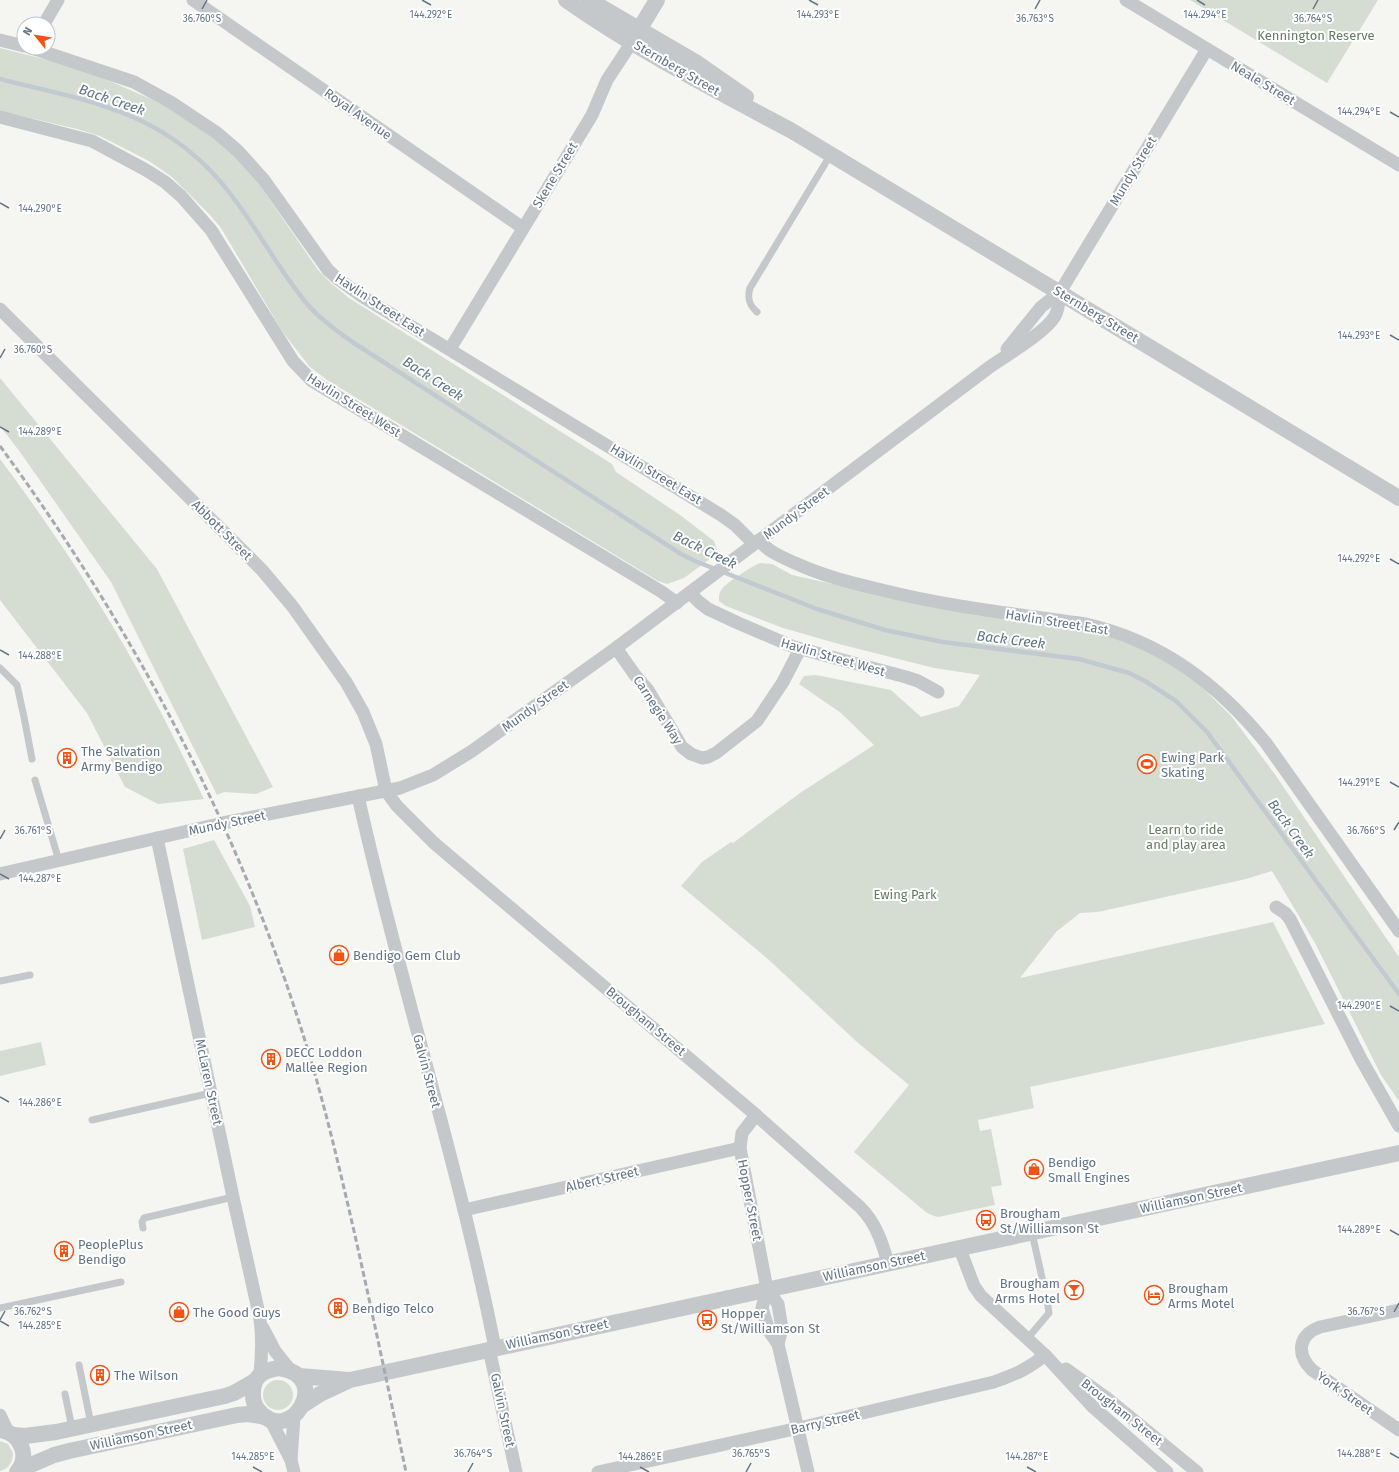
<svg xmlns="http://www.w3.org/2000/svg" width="1399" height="1472" viewBox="0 0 1399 1472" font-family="'Fira Sans',sans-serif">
<rect width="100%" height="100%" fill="#f5f5f1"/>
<g fill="#d5ddd2">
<path d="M1190 0H1378L1327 83Z"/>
<path d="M0 48 64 64 94 74 155 101 183 116 225 147 244 165 259 184 318 270 332 284 349 298 612 464 616 472 680 515 714 541 718 553 684 578 667 584 658 581 327 380 309 366 282 331 221 228 210 215 172 177 149 161 100 136 77 129 0 111Z"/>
<path d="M0 378 157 569 273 787 256 794 224 792 217 795 111 582 20 452 0 426Z"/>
<path d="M0 459C56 534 108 613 152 696 171 730 187 765 204 799L158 804 125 787 87 713 0 600Z"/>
<path d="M760 563 772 564 792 575 941 608 1105 632 1183 668 1232 717 1274 773 1399 957V1101L1381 1075 1315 943 1272 871 1246 879 1098 912 1080 913 1056 932 1020 978 1273 922 1325 1024 1030 1087 1034 1108 978 1120 980 1131 991 1129 1002 1185 991 1187 995 1205 938 1217 934 1216 927 1213 854 1152 909 1085 857 1042 769 960 681 886 702 862 731 842 733 843 800 793 874 745 841 713 799 684 804 676 816 675 891 690 921 717 959 706 980 675 934 668 839 644 783 628 726 606 719 601C719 597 719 592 722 589 726 583 752 566 760 563Z"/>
<path d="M214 840 250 906 255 927 202 940 183 849Z"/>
<path d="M41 1042 46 1065 0 1076V1051Z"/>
<circle cx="278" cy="1395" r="15"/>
<path d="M0 1441 8 1444 13 1453C13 1462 9 1469 0 1471Z"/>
</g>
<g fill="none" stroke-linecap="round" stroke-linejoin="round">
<path stroke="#c0cad0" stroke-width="4.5" d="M0 79C42 90 88 98 128 115 170 132 205 160 232 196 248 217 262 239 276 261 286 276 296 291 308 305 321 320 338 332 354 343L681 554 695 561 817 609 885 630 943 642 1079 659 1129 673 1145 681 1176 701 1207 732 1399 994"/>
<g stroke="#c4c8cb" stroke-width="7">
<path d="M757 312C749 305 747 298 750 288L831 154"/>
<path d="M0 668 17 685 24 717 32 759"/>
<path d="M35 780 59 861"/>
<path d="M0 981 30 975"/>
<path d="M92 1120 211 1093"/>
<path d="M143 1228 142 1222 144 1218 233 1197"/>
<path d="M1032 1233 1043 1282"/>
<path d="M0 1308 121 1282"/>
<path d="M1027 1339 1049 1313 1047 1300"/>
<path d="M79 1365 91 1424"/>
<path d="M65 1394 72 1428"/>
</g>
<g stroke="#c4c8cb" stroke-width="13">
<path d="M193 0 523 228"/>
<path d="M1126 0 1399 165"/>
<path d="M44 24 58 0"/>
<path d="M0 40 24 46"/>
<path d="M32 48 134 82 172 103 217 133 238 151 264 180 328 270 338 279 363 297 721 515 735 525 754 544"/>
<path d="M0 117 92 141 146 170 165 182 181 196 211 230 293 361 312 381 662 592 677 603"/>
<path d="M0 309 262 570 293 607 346 682 363 712 376 744 386 791 397 806 434 843 756 1115 860 1207C876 1223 882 1242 888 1263"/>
<path d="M450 349 592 115 607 80 632 42"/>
<path d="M1007 349 1041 307 1060 292 1207 49"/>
<path d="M759 540C768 552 782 557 795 563 823 576 852 583 882 590 949 607 1017 614 1086 624 1161 641 1218 684 1266 743L1399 931"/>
<path d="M690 593 699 602 708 609 738 623 794 647 906 677 918 681 938 692"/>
<path d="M616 648 635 675 648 690 682 747 691 754 702 758 708 757 716 753 757 721 783 682 800 649"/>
<path d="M358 796C399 981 458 1161 495 1348"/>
<path d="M157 838 233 1197 259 1314C263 1334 262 1354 260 1374"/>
<path d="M0 874 223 823 400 788 433 775 472 751 616 648 991 366C1007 355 1046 332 1055 316 1059 309 1059 300 1060 292"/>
<path d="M1276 907 1285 913 1290 919 1361 1059 1399 1126"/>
<path d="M756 1115 742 1133 740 1148 767 1289 778 1304 782 1329 778 1344"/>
<path d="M464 1210 740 1148"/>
<path d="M960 1249 974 1286 981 1296 1045 1355 1093 1407 1167 1472"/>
<path d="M767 1289 762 1308 769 1331 778 1344 808 1472"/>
<path d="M1399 1310 1320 1327C1298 1335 1296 1354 1312 1370L1399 1430"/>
<path d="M263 1328 275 1351 291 1371"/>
<path d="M489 1349 516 1472"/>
<path d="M1066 1369 1108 1399 1197 1472"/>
<path d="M0 1415 8 1432"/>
<path d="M270 1419 291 1460"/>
<path d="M294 1472 291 1460 294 1416"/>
<path d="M598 1472 799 1428 994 1382C1015 1374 1027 1370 1045 1355"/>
</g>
<g stroke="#c4c8cb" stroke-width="16">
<path d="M566 0C637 50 715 90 792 131L1399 498"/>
<path d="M589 0 697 63 746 97"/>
<path d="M634 38 657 0"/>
<path d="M279 1368C335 1376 289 1449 258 1410 251 1401 251 1384 259 1376 264 1371 272 1369 279 1368Z"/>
<path d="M299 1376 349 1380"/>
<path d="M303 1405 320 1394 350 1380 1399 1153"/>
<path d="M0 1430C20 1433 31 1456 17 1472"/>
<path d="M13 1435 25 1436 56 1432 225 1396 234 1393 255 1381"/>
<path d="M19 1470 54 1455 69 1451 237 1415 248 1414 266 1417"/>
</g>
<path stroke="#a4aab0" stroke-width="3" stroke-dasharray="6 3" stroke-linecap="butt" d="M0 446C129 622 234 817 300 1025 322 1093 338 1162 354 1231 372 1311 389 1392 406 1472"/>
</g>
<path fill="none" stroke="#627485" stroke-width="1.5" d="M422 0 431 5M809 0 818 5M1197 0 1205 5M202 9 207 0M1035 9 1040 0M1313 9 1318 0M1390 112 1399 117M0 203 9 208M1390 335 1399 340M0 358 5 349M0 427 9 432M1390 559 1399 564M0 650 9 655M1390 782 1399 787M1394 830 1399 822M0 839 5 830M0 874 9 879M1390 1006 1399 1011M0 1097 9 1102M1390 1230 1399 1235M1394 1312 1399 1303M0 1320 5 1311M0 1321 9 1326M1390 1453 1399 1458M253 1467 262 1472M640 1467 649 1472M1027 1467 1036 1472M468 1472 473 1463M746 1472 751 1463"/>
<defs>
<g id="building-ring" transform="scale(1)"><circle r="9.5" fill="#fff" stroke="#f15215" stroke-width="1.5"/><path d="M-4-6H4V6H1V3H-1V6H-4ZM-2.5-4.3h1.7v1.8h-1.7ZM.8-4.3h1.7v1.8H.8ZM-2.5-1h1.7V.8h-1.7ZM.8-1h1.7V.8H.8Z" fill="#f15215"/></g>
<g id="stadium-ring" transform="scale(1)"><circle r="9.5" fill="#fff" stroke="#f15215" stroke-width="1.5"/><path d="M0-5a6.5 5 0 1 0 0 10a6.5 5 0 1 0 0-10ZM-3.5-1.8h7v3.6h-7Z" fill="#f15215"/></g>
<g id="shop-ring" transform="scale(1)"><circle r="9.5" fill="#fff" stroke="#f15215" stroke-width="1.5"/><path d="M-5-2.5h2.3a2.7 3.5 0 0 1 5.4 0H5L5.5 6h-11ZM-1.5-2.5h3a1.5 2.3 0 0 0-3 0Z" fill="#f15215"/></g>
<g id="bus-ring" transform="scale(1)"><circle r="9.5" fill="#fff" stroke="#f15215" stroke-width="1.5"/><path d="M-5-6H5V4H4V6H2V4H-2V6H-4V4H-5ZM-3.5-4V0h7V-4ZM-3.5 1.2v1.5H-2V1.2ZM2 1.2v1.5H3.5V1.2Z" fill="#f15215"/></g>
<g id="bar-ring" transform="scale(1)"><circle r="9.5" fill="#fff" stroke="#f15215" stroke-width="1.5"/><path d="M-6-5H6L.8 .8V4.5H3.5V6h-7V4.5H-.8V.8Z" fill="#f15215"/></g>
<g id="hotel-ring" transform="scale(1)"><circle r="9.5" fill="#fff" stroke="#f15215" stroke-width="1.5"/><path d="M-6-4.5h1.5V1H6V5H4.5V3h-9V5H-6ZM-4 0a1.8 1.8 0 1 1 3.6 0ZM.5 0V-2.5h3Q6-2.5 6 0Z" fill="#f15215"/></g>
</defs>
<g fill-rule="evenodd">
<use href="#building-ring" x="67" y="758"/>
<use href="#stadium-ring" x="1147" y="764"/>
<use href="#shop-ring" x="339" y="955"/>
<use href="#building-ring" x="271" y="1059"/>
<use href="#shop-ring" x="1034" y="1169"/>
<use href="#bus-ring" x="986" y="1220"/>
<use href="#building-ring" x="64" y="1251"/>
<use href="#bar-ring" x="1074" y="1290"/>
<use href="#hotel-ring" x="1154" y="1295"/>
<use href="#building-ring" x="338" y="1308"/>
<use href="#shop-ring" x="179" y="1312"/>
<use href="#bus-ring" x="707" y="1320"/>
<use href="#building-ring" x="100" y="1375"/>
</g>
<g text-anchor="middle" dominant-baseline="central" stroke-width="4" stroke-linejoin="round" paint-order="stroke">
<g font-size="13" fill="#657b61" stroke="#fff">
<text x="1316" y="35">Kennington Reserve</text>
<text x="1186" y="829">Learn to ride<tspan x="1186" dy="15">and play area</tspan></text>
<text x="905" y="894">Ewing Park</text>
</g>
<g font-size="13" fill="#627485" stroke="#fff">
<text transform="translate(677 68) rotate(30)">Sternberg Street</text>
<text transform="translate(1263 83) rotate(31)">Neale Street</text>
<text transform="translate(358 114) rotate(35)">Royal Avenue</text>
<text transform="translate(1133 171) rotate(-59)">Mundy Street</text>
<text transform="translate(555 175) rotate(-59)">Skene Street</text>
<text transform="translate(380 305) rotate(33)">Havlin Street East</text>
<text transform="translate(1096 314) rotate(31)">Sternberg Street</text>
<text transform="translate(354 405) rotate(32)">Havlin Street West</text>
<text transform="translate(656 474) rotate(31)">Havlin Street East</text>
<text transform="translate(796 513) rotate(-37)">Mundy Street</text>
<text transform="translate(222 530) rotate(45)">Abbott Street</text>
<text transform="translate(1057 622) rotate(9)">Havlin Street East</text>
<text transform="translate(833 657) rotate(16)">Havlin Street West</text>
<text transform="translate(535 706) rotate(-36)">Mundy Street</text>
<text transform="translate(658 710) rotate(57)">Carnegie Way</text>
<text transform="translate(227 823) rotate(-12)">Mundy Street</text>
<text transform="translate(646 1021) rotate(40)">Brougham Street</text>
<text transform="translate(427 1071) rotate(75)">Galvin Street</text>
<text transform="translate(209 1082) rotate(78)">McLaren Street</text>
<text transform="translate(602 1179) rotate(-13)">Albert Street</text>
<text transform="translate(1191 1198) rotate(-12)">Williamson Street</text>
<text transform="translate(750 1200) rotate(79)">Hopper Street</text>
<text transform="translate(874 1266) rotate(-12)">Williamson Street</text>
<text transform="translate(557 1334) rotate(-12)">Williamson Street</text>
<text transform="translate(1345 1393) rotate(35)">York Street</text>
<text transform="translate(503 1410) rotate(78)">Galvin Street</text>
<text transform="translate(1122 1412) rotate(38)">Brougham Street</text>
<text transform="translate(825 1422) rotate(-13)">Barry Street</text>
<text transform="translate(141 1435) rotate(-12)">Williamson Street</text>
</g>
<g font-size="13" fill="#627485" stroke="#fff" text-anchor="start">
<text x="81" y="751">The Salvation<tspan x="81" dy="15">Army Bendigo</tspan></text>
<text x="1161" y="757">Ewing Park<tspan x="1161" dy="15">Skating</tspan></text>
<text x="353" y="955">Bendigo Gem Club</text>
<text x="285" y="1052">DECC Loddon<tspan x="285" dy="15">Mallee Region</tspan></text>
<text x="1048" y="1162">Bendigo<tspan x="1048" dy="15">Small Engines</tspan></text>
<text x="1000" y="1213">Brougham<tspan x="1000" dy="15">St/Williamson St</tspan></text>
<text x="78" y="1244">PeoplePlus<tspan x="78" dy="15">Bendigo</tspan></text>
<text x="1060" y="1283" text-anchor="end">Brougham<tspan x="1060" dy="15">Arms Hotel</tspan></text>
<text x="1168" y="1288">Brougham<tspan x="1168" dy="15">Arms Motel</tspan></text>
<text x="352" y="1308">Bendigo Telco</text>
<text x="193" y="1312">The Good Guys</text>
<text x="721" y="1313">Hopper<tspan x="721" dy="15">St/Williamson St</tspan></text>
<text x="114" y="1375">The Wilson</text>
</g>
<g font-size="14" font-style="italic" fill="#5d7782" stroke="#fff">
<text transform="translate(112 100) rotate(19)">Back Creek</text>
<text transform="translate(433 379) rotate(33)">Back Creek</text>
<text transform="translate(705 550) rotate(26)">Back Creek</text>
<text transform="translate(1011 640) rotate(7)">Back Creek</text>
<text transform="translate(1291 829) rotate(54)">Back Creek</text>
</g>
</g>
<g font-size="10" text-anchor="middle" fill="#627485" stroke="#fff" stroke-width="4" stroke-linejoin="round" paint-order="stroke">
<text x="431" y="18">144.292°E</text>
<text x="1205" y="18">144.294°E</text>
<text x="818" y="18">144.293°E</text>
<text x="202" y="22">36.760°S</text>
<text x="1035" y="22">36.763°S</text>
<text x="1313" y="22">36.764°S</text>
<text x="1359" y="115">144.294°E</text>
<text x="40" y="212">144.290°E</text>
<text x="1359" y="339">144.293°E</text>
<text x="33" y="353">36.760°S</text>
<text x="40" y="435">144.289°E</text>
<text x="1359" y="562">144.292°E</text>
<text x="40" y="659">144.288°E</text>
<text x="1359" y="786">144.291°E</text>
<text x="33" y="834">36.761°S</text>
<text x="1366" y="834">36.766°S</text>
<text x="40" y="882">144.287°E</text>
<text x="1359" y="1009">144.290°E</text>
<text x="40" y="1106">144.286°E</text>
<text x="1359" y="1233">144.289°E</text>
<text x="33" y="1315">36.762°S</text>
<text x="1366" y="1315">36.767°S</text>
<text x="40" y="1329">144.285°E</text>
<text x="1359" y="1457">144.288°E</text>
<text x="473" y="1457">36.764°S</text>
<text x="751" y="1457">36.765°S</text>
<text x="253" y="1460">144.285°E</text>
<text x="640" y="1460">144.286°E</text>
<text x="1027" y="1460">144.287°E</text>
</g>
<g transform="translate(36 36) rotate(300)"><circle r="19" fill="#ffffff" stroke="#c0c7ce"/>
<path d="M0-3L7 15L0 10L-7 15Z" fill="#f15215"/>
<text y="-6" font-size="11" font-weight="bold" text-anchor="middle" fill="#627485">N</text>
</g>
</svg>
